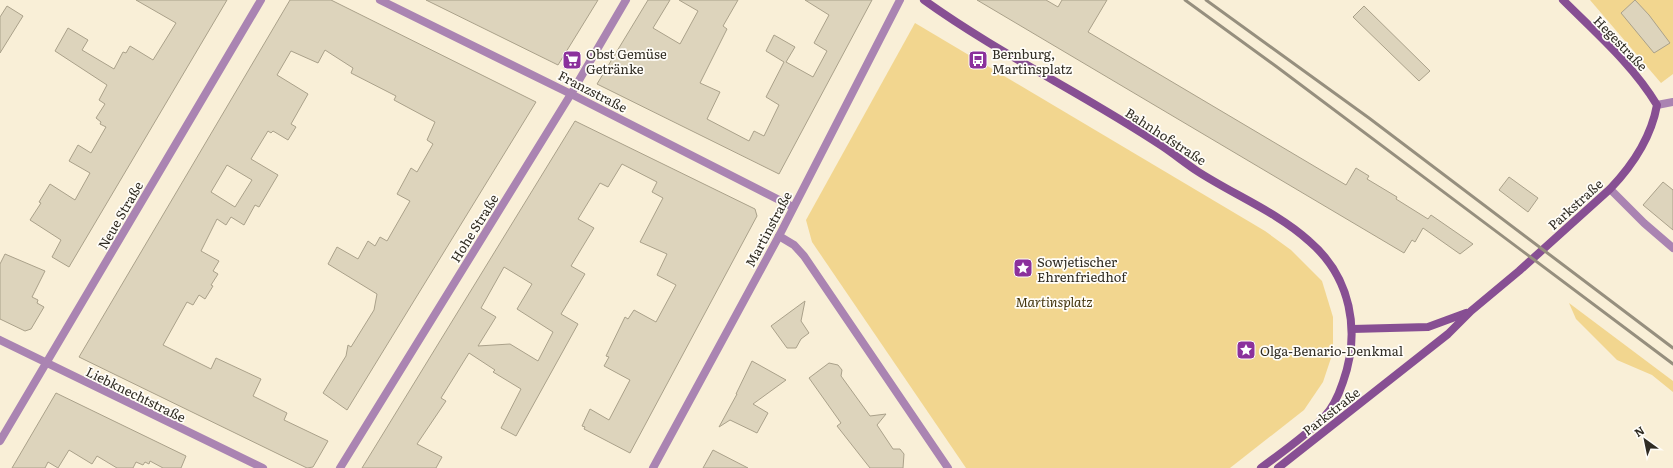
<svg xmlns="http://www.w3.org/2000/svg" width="1673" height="468" viewBox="0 0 1673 468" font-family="Literata,serif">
<rect width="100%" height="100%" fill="#f9efd7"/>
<g fill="#f2d68f">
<path d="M1590 0H1673V74L1661 83Z"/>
<path d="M915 23 1265 231 1291 250 1322 281 1333 317V352L1323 382 1304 410 1230 468H966L812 242 806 220Z"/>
<path d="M1569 303 1673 381V392L1652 375 1617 360 1576 319Z"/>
</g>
<g fill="#ddd4bc" stroke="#aaa18a" fill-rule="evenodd">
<path d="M136 0H227L69 267 52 257 61 240 30 220 41 203 39 202 50 184 75 200 90 173 69 161 78 145 91 153 106 127 100 124 101 122 96 118 105 104 99 100 107 85 55 51 68 28 88 40 82 50 114 69 123 52 126 53 130 46 153 60 176 23Z"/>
<path d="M290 0H331L536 102 347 410 323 393 346 356 348 345 351 347 374 310 377 294 328 264 337 247 358 259 368 241 375 246 380 237 387 241 410 201 397 194 411 168 417 172 433 144 427 140 435 122 394 100 396 96 351 73 353 68 325 50 318 63 291 51 277 75 308 94 291 124 296 127 288 140 273 131 271 133 268 131 251 159 278 175 259 207 255 205 244 225 231 217 226 225 217 219 201 251 219 261 213 271 218 274 211 285 213 286 205 299 199 295 193 305 187 302 163 345 211 369 216 358 261 379 253 396 287 413 284 420 328 441 313 467 307 468 79 357ZM227 165 252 180 235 207 211 192Z"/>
<path d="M426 0H598L558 65Z"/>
<path d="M648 0H670L653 28 680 44 698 11 679 0H738L723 26 727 29 700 83 720 92 707 119 749 141 754 131 764 136 779 105 766 97 784 62 766 51 774 35 795 47 786 62 813 77 827 51 814 43 829 15 805 0H872L779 174 597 84Z"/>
<path d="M977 0H1046L1058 7 1062 0H1107L1088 32 1346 185 1356 168 1369 176 1367 179 1397 197 1396 199 1428 219 1431 215 1473 244 1460 254 1423 228 1415 242 1412 240 1404 253Z"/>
<path d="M1635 0 1649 15 1670 43 1654 53 1621 13Z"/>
<path d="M7 6 23 16 0 53V17Z"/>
<path d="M1364 6 1430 71 1419 81 1353 17Z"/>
<path d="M575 121 755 209 757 216 630 453 584 429 585 427 582 426 590 409 609 420 630 380 604 366 609 357 606 356 625 317 628 319 634 310 656 322 676 285 657 275 667 254 640 242 663 198 652 192 657 182 622 164 608 187 600 183 578 219 594 228 571 266 585 274 561 314 578 324 516 436 501 428 521 389 493 372 495 370 469 353 441 398 446 401 417 444 442 457 436 468H362ZM504 267 532 284 517 309 553 332 538 361 510 344 478 346 496 317 481 308Z"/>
<path d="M1509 177 1538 198 1528 212 1499 190Z"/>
<path d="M1663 182 1673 190V230L1643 205Z"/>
<path d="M5 254 45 271 32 297 38 300 37 303 44 307 31 329 25 331 0 319V264Z"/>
<path d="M805 301 801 321 809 333 801 339 796 348H787L771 326Z"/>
<path d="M752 361 786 380 753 404 768 413 757 433 730 420 719 427 737 394H736Z"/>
<path d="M829 363 838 365 842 370 841 376 870 416 886 414 877 425 893 449H900L904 454 903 468H870L837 426 841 423 809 378Z"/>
<path d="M56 393 186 456 181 468H163L150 461 149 464 145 462 143 465 136 462 133 468H117L97 456 92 464 69 450 58 468 48 462 45 468H12Z"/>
<path d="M713 450 748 468H703Z"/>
</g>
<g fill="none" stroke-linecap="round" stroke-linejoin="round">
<g stroke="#aa84b2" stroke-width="8">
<path d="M380 0 571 94 793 207"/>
<path d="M1657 105 1673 102"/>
<path d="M1610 189 1644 223 1673 248"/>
<path d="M779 236 794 245 804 256 948 468"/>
<path d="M0 340 263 468"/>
<path d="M0 441 261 0"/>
<path d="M340 468 571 94 626 0"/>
<path d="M653 468 779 236 900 0"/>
</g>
<g stroke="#874f93" stroke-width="8">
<path d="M924 0C999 54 1084 94 1162 146 1174 154 1185 163 1197 171 1234 195 1277 212 1309 241 1351 277 1361 331 1343 382 1339 394 1333 408 1324 417 1306 436 1282 452 1261 468"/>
<path d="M1352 329 1428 327 1466 313"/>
<path d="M1278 468 1448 334 1471 311 1519 271 1610 189C1633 165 1651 138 1657 105 1633 65 1596 33 1563 0"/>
</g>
<g stroke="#968f7e" stroke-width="3">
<path d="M1185 0 1277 67 1673 364"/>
<path d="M1206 0 1369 118 1673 348"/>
</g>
</g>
<defs>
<g id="supermarket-square" transform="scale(1)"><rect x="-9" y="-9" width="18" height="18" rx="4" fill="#8b319c" stroke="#fffdf8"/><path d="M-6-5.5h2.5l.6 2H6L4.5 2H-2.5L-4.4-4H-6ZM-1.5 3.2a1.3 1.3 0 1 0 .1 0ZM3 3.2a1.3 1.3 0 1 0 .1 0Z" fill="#fff"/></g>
<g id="bus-square" transform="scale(1)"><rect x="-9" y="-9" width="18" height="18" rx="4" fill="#8b319c" stroke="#fffdf8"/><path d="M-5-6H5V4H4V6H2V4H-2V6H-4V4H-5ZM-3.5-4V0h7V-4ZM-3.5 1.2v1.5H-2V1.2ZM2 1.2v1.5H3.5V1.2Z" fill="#fff"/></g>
<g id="sight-square" transform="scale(1)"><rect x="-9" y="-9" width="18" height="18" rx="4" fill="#8b319c" stroke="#fffdf8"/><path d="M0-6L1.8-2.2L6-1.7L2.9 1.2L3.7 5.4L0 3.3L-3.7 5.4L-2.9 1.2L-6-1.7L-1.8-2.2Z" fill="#fff"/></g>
</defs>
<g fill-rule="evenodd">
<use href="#supermarket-square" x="572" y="60"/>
<use href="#bus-square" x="978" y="60"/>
<use href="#sight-square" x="1023" y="268"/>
<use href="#sight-square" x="1246" y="350"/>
</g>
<g text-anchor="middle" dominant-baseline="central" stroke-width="3.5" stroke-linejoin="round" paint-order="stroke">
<g font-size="13" fill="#302c23" stroke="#fffdf8">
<text transform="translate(1621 43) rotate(46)">Hegestraße</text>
<text transform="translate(593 91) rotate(27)">Franzstraße</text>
<text transform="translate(1166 136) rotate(33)">Bahnhofstraße</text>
<text transform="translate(1575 204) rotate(-42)">Parkstraße</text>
<text transform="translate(120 215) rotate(-60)">Neue Straße</text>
<text transform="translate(474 228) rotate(-58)">Hohe Straße</text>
<text transform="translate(768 229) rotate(-62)">Martinstraße</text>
<text transform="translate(136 394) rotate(26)">Liebknechtstraße</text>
<text transform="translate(1331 411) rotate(-38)">Parkstraße</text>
</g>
<g font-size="13" fill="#302c23" stroke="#fffdf8" text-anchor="start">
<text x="586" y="53">Obst Gemüse<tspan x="586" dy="15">Getränke</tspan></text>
<text x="992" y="53">Bernburg,<tspan x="992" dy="15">Martinsplatz</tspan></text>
<text x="1037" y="261">Sowjetischer<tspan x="1037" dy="15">Ehrenfriedhof</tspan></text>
<text x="1260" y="350">Olga-Benario-Denkmal</text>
</g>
<g font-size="13" font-style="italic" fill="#43350d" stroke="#fffdf8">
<text x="1054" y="301">Martinsplatz</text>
</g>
</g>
<g transform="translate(1645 440) rotate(327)" stroke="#fffdf8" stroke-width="3" paint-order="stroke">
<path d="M0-3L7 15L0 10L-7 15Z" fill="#302c23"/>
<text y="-6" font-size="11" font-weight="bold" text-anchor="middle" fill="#302c23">N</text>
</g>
</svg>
